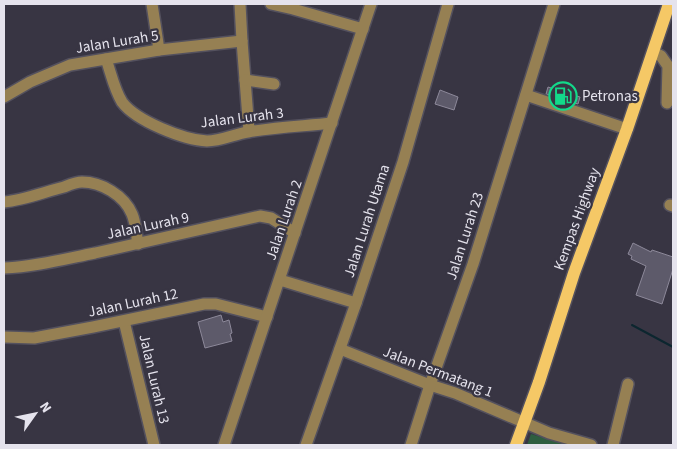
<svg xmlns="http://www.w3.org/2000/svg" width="677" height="449" viewBox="0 0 677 449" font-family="'Source Sans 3',sans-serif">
<rect width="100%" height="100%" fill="#383543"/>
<path fill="#2e5e40" d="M531 434 567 445H527Z"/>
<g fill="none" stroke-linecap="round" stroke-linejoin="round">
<path stroke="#0c262f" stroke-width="2" d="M632 325 673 347"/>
</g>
<g fill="#5d5a6a" stroke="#8d899a">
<path d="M548 87 580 97 578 104 546 94Z"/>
<path d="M440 90 458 97 454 110 435 104Z"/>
<path d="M633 243 651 252 652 250 673 257V269L662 304 636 295 646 266 631 259 632 256 628 254Z"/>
<path d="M221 315 223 322 229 320 232 333 230 334 232 341 205 348 198 322Z"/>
</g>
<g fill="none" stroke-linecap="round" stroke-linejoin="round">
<g stroke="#54515e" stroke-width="14">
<g id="minor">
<path d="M152 4 159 50"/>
<path d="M240 4 242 41 249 131"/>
<path d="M271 4 293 9 363 29"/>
<path d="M653 52 661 56 668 66 667 103"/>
<path d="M106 59C111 73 114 89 122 102 136 121 184 140 207 141 221 141 235 134 248 132 275 127 305 126 332 123"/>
<path d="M245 80 274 84"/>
<path d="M526 95 627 129"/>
<path d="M4 97 30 82 70 65 159 50 242 41"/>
<path d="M4 202C24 200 44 192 64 187 69 185 76 182 82 182 101 182 124 195 132 214 136 223 136 234 138 244"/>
<path d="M670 205 673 206"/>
<path d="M4 268C34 267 65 259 95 253 150 241 205 228 260 216L271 218 295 233"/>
<path d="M280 280 356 303"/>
<path d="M124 321 154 445"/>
<path d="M4 337 34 338 93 327 204 304H216L267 317"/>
<path d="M340 349 430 385 455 393 549 433 591 445"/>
<path d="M224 445 371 4"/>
<path d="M306 445 356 303 403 162 448 4"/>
<path d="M411 445 430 385 473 264 554 4"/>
<path d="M613 445 628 384"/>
</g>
</g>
<g stroke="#54515e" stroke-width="15">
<path id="major" d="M516 445 539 382 574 273 627 129 669 4"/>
</g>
<use href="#minor" stroke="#968053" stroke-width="11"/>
<use href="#major" stroke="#f5c866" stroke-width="12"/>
</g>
<defs>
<g id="fuel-ring" transform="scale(1.4375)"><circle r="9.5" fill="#383543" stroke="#13d98a" stroke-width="1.5"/><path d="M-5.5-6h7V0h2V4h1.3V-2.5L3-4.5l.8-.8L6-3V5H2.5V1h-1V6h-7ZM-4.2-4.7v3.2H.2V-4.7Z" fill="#13d98a"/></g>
</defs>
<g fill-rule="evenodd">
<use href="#fuel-ring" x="563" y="96"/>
</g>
<g text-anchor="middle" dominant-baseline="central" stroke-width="4.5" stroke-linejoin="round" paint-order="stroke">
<g font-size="15" fill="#e5e3ed" stroke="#383543">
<text transform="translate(117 42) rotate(-9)">Jalan Lurah 5</text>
<text transform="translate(242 118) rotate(-7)">Jalan Lurah 3</text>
<text transform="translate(577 219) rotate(-70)">Kempas Highway</text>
<text transform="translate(284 220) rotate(-71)">Jalan Lurah 2</text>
<text transform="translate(367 221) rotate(-72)">Jalan Lurah Utama</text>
<text transform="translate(148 226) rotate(-12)">Jalan Lurah 9</text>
<text transform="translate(465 236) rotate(-72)">Jalan Lurah 23</text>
<text transform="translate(133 303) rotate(-12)">Jalan Lurah 12</text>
<text transform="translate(438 372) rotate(21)">Jalan Permatang 1</text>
<text transform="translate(154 379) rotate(77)">Jalan Lurah 13</text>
</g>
<g font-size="15" fill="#e5e3ed" stroke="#383543" text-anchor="start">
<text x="582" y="96">Petronas</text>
</g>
</g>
<rect width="677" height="449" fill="none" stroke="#e5e3ed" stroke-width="10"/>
<g transform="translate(35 414) rotate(57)" stroke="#383543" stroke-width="4" paint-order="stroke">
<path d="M0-4L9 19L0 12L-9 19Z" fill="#e5e3ed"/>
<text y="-8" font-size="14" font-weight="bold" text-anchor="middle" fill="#e5e3ed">N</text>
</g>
</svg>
